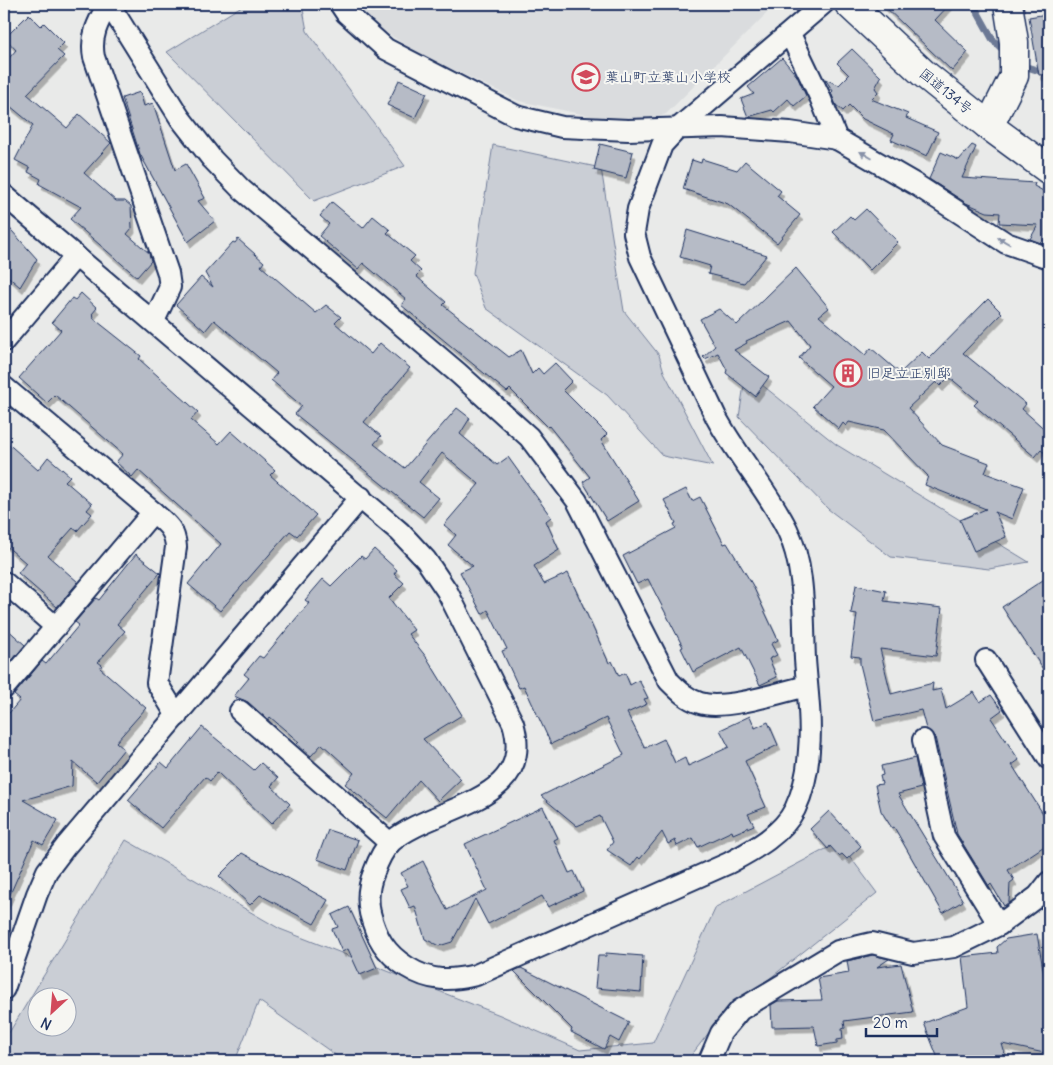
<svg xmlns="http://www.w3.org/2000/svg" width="1053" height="1065" viewBox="0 0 1053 1065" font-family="Delius,'Klee One',sans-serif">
<defs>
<filter id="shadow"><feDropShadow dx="3" dy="5.5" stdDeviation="0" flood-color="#0004"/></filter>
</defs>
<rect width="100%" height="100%" fill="#e9eae9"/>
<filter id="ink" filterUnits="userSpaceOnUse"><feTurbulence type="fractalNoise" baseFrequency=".02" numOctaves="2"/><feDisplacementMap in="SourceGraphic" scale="10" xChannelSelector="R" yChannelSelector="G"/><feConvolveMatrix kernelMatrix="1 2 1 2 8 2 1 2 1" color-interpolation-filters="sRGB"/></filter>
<g filter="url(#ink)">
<path fill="#dadcde" d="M349 4H776L666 114 649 121 600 118 519 101 416 52 355 12Z"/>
<g fill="#caced5" stroke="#727e9a" fill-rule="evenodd">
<path d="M245 4H302L307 31 405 166 314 201 167 52Z"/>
<path d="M493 145 601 168 624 311 659 355 664 372 713 466 663 456 607 395 486 308 473 273Z"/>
<path d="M746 372 837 445 1029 562 989 569 891 557 828 509 739 417Z"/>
<path d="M126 840 280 929 500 1015 580 1050 653 1043 716 907 839 842 877 893 720 1018 687 1061H344L259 1001 235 1061H4V1041ZM38 998H68V1028H38Z"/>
</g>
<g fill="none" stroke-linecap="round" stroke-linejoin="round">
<g stroke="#6c7995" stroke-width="7">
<path d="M973 4 993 40 1001 48"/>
<path d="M1027 67 1046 73 1049 72"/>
</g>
</g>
<g fill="#b6bbc6" stroke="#1b2f5e" filter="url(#shadow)">
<path d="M882 4H950L935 20 968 52 952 71Z"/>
<path d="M29 14 41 26 44 23 64 43 57 50 64 56 27 94 67 128 79 114 111 143 84 173 116 201H125L131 206 132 228 127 234 149 253 151 261 137 277 70 219 81 207 39 184 41 179 28 172 30 168 15 160 33 125 4 101V64L16 50 5 38Z"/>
<path d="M1041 15 1049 18V74L1039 75 1029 17Z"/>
<path d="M852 49 881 77 875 88 878 92 871 99 908 114 906 118 938 132 927 156 891 140 894 134 863 119 849 105 843 111 836 105 831 93 833 91 825 79 839 85 849 75 837 63Z"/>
<path d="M782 58 797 76 806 96 794 106 788 99 774 112 772 110 748 117 741 99 754 94 748 87Z"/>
<path d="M399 80 427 93 415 118 387 105Z"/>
<path d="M140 92 144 106 153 103 175 170 186 164 205 198 198 201 215 221 188 242 140 154 122 98Z"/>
<path d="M600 144 633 152 626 178 594 170Z"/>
<path d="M972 145 976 147 962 178 1035 183 1034 186 1049 194V246L1030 239 1038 225 999 223 1000 213 987 212 966 203 929 179 941 152 959 160Z"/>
<path d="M702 159 737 170 745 161 781 191 777 196 800 215 777 243 728 204 683 189 692 160 701 163Z"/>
<path d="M332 202 363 228 373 216 390 230 387 233 415 256 410 261 421 271 416 276 446 302 443 305 509 357 521 350 532 374 538 368 543 374 555 363 572 381 563 390 607 434 601 440 639 501 607 521 583 482 590 477 549 426 548 427 510 389 507 392 401 305 406 299 363 263 358 269 319 236 329 224 320 216Z"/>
<path d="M866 209 898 242 870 270 833 232 850 216 854 220Z"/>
<path d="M4 222 37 259 20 287 4 273Z"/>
<path d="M687 230 767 255 744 283 708 274 710 266 680 257Z"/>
<path d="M238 239 264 262 261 266 316 313 326 305 341 317 335 323 371 354 380 343 410 368 364 422 381 436 374 444 405 468 457 408 470 418 460 434 497 465 508 457 551 517 546 521 559 550 534 566 544 584 568 573 609 663 612 661 619 676 625 673 630 685 639 680 648 698 644 699 647 704 627 713 645 748 664 739 675 763 685 758 688 766 729 747 720 730 750 716 755 728 768 722 778 745 745 761 766 807 748 814 754 825 733 834 732 831 698 847 693 838 677 846 675 840 668 844 662 832 640 859 638 857 631 866 607 850 613 842 600 816 577 826 541 796 624 755 606 718 551 744 524 686 519 688 502 651 507 649 488 610 482 614 460 572 473 566 448 545 456 535 444 525 479 484 442 453 419 482 439 498 423 517 295 414 302 406 271 380 277 373 214 320 205 331 176 305 201 277 213 287 205 273 233 242 235 243Z"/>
<path d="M796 268 829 308 819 316 865 355 871 348 900 373 922 352 929 359 988 299 1002 313 963 353 1026 404 1022 409 1049 433V456L1041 450 1035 457 974 405 978 401 949 377 940 386 936 382 908 408 942 445 989 463 985 473 1024 487 1012 519 995 512 1006 537 974 551 960 520 986 509 925 485 928 476 884 430 849 422 846 426 843 423 839 429 813 406 831 386 799 358 810 345 791 321 746 341 747 343 734 350 769 377 755 396 726 373 727 370 718 353 705 359 703 357 715 346 700 319 719 309 737 325Z"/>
<path d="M81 293 97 308 92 314 94 316 93 318 141 356 139 359 198 412 191 420 219 444 231 431 275 470 270 475 316 515 297 536 290 531 220 611 188 584 221 544 138 470 132 477 116 462 123 454 55 395 47 403 19 378 61 330 52 322 72 298 75 300Z"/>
<path d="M4 440 38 470 48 457 70 476 65 481 92 504 87 510 92 514 77 531 73 528 48 556 78 582 57 607 18 573 26 563 4 544Z"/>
<path d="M686 489 692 501 700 497 724 544 727 543 752 584 778 640 771 644 777 655 769 659 777 677 760 685 741 647 693 672 681 648 683 647 648 579 637 584 623 556 676 528 674 524 676 523 664 500Z"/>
<path d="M374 549 397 570 394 574 404 583 389 598 414 630 408 634 427 658 462 715 423 739 461 779 438 801 419 780 387 818 345 784 354 773 322 744 311 756 297 744 299 742 270 717 268 720 248 702 234 696 249 678 244 674 259 656 263 658 309 603 305 600 323 579 331 586 361 556 365 559Z"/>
<path d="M136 554 160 573 117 624 125 631 98 662 102 665 100 668 146 708 116 742 124 749 97 782 73 762 72 786 23 800 58 820 43 845 34 840 4 908V719L20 700 14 695 42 661 46 664 79 625 75 622 96 598 99 600Z"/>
<path d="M1049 576V678L1002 607Z"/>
<path d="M856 585 886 591 884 601 942 608 936 656 880 649 891 694 933 683 932 691 941 689 946 709 974 692 980 702 991 695 1002 710 991 718 1019 760 1012 765 1049 823V843L1008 870 1014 880 1010 883 1009 902 1004 906 991 884 989 886 957 834 935 737 926 729 921 710 874 721 860 664V657L851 656 857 614 851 613Z"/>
<path d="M4 626 25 645 4 670Z"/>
<path d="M202 727 254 770 261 763 278 778 271 786 290 804 271 824 217 772 210 781 205 777 161 828 128 800 161 762 168 768Z"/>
<path d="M915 758 921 788 898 794 963 901 943 913 894 827 892 828 881 811 875 785 882 784 880 776 883 775 881 766Z"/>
<path d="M543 807 558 838 554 840 569 873 574 871 583 891 548 907 542 896 488 924 475 899 452 942 439 946 425 939 415 906 410 908 401 889 408 886 401 873 423 861 447 910 487 890 465 844Z"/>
<path d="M829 811 861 846 847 859 842 854 839 856 830 846 828 849 810 829Z"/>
<path d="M328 830 358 840 347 870 317 859Z"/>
<path d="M242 853 328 900 314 924 260 895 250 905 219 876Z"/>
<path d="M349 907 377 968 360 975 348 949 342 952 332 929 338 927 332 915Z"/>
<path d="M1037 934 1049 1004V1054L1002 1044 1007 1061H939L924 1023 968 1007 962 957 998 953 997 947 1006 939Z"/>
<path d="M606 953 643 956 641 992 595 988 598 956H606Z"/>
<path d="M873 955 889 959 877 967 901 964 913 1012 844 1021 845 1028 842 1029 843 1039 837 1040V1043L818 1046 814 1026 772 1027 771 1005 778 1001 822 1000 818 978 849 973 847 961Z"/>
<path d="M521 968 629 1022 619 1042 610 1037 604 1049 571 1032 572 1029 514 971Z"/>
</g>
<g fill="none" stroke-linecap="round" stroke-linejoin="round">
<g stroke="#1b2f5e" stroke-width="24">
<g id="street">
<path d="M108 4C98 22 90 36 94 57L168 273 170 287 154 321"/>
<path d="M109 4 180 118 212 159 242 190 458 373 529 437 577 501 669 681C679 691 687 699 700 703 724 711 782 692 807 686"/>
<path d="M340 4 346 13 386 49 516 116 562 127 628 130 722 127 790 132 837 139"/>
<path d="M790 34 820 97 837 139 915 184 1006 243 1049 258"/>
<path d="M4 195 400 532 426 560 447 591 513 723C537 804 435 804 391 842 383 850 378 861 374 872 369 884 367 899 370 913 376 937 385 953 407 967 431 982 450 981 476 975L729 863C753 850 782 835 795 809 804 790 808 770 809 750 812 720 807 689 805 659 803 617 806 568 787 529 767 489 737 456 716 417L640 257 634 233 638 209 662 145 676 130 823 4"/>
<path d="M4 341 76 256"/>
<path d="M4 387 153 512 4 688"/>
<path d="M153 512C166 523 175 529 176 547L157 683 177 716"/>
<path d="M4 582 56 627"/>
<path d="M986 660 1049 759"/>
<path d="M240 711 390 843"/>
<path d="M923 740 944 836 999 925"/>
<path d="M4 989 37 894 47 871 66 846 361 497"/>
<path d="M709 1061 721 1033 740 1010 838 951 872 943 913 953 954 947 999 925 1038 896 1049 882"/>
</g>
</g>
<g stroke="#1b2f5e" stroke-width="31">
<path id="secondary" d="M989 126 1014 76V42L1008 4"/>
</g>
<g stroke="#1b2f5e" stroke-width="31">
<path id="highway" d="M849 4 923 73 989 126 1049 170"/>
</g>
<use href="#street" stroke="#f6f6f2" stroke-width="20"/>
<use href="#secondary" stroke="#f6f6f2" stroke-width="28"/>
<use href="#highway" stroke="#f6f6f2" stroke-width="28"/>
</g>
<defs><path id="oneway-solid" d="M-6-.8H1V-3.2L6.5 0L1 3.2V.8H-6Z" transform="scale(1.25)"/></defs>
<g fill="#8892a8">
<use href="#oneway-solid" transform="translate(866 155) rotate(-150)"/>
<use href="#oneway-solid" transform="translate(1004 241) rotate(-150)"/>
</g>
</g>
<defs>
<g id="school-ring" transform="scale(1.4375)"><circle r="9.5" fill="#f6f6f2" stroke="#d1495b" stroke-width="1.5"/><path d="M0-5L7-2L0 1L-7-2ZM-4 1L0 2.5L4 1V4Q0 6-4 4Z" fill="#d1495b"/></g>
<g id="building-ring" transform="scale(1.4375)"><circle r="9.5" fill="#f6f6f2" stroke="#d1495b" stroke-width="1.5"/><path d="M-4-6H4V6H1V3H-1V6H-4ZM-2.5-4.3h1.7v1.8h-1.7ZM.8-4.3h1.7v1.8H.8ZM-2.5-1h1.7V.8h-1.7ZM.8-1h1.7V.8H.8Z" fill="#d1495b"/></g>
</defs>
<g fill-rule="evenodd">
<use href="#school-ring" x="586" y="77"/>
<use href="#building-ring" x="848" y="373"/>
</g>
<g text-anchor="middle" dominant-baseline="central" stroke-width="4" stroke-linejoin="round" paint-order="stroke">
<g font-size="14" fill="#1b2f5e" stroke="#f6f6f2" text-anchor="start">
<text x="605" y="77">葉山町立葉山小学校</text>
<text x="867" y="373">旧足立正別邸</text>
</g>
<g font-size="14" fill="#1b2f5e" stroke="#f6f6f2">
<text transform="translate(946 91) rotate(39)">国道134号</text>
</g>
</g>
<rect width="1053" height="1065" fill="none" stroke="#f6f6f2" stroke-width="20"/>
<rect x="10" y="10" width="1033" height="1045" fill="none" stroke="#1b2f5e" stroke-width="2" filter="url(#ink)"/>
<g transform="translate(52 1012) rotate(206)"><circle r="24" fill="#f6f6f2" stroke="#9ea6b7"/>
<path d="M0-4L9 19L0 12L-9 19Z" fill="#d1495b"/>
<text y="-8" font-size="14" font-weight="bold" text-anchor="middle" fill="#1b2f5e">N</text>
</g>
<path d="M866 1028v8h71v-8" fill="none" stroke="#1b2f5e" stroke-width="2.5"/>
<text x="873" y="1028" font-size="15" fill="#1b2f5e" stroke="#f6f6f2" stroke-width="4" paint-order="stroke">20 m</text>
</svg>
